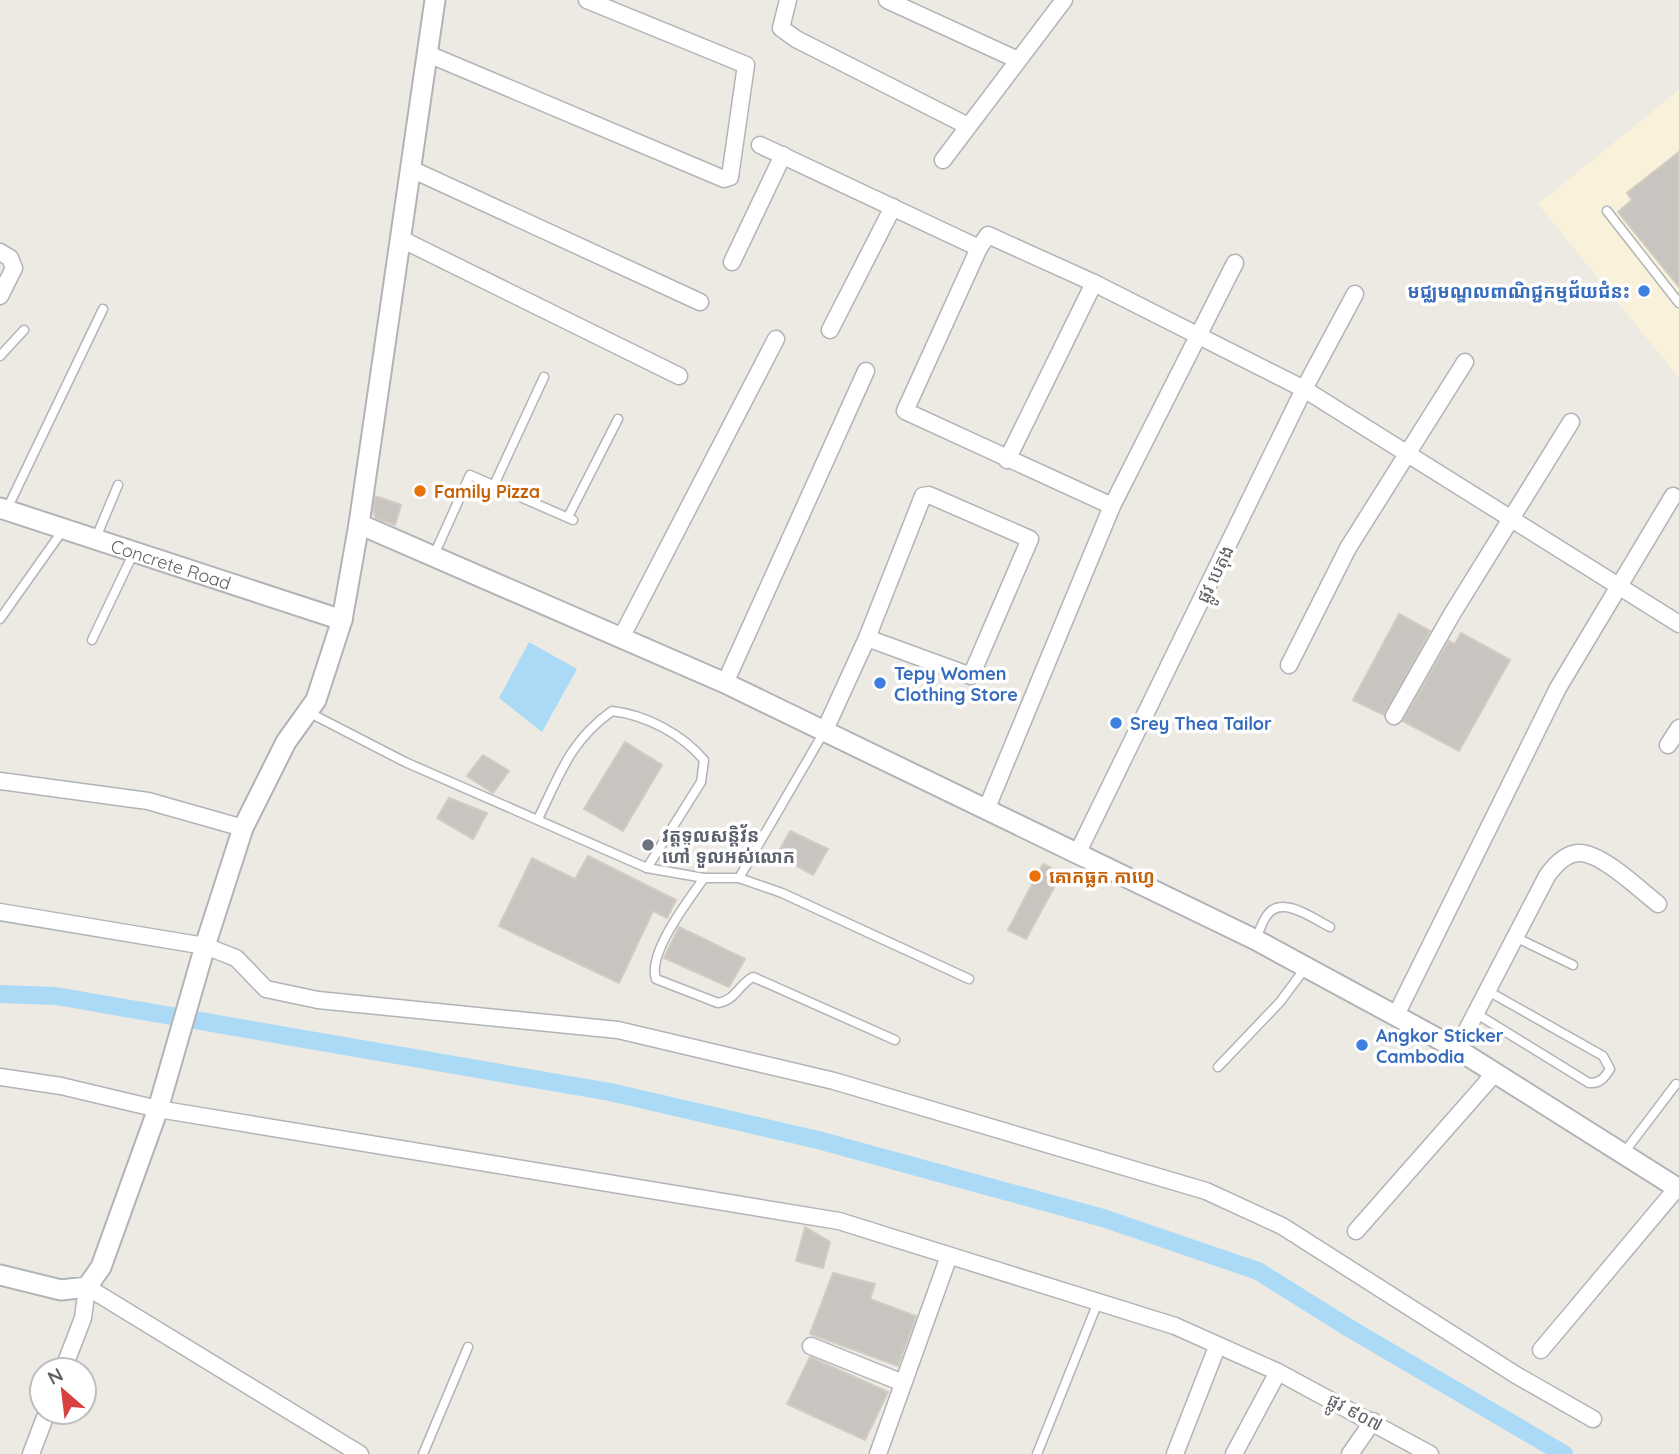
<svg xmlns="http://www.w3.org/2000/svg" width="1679" height="1454" viewBox="0 0 1679 1454" font-family="Quicksand,'Noto Sans Khmer',sans-serif">
<rect width="100%" height="100%" fill="#edeae4"/>
<path fill="#faf1db" d="M1679 90V378L1538 204Z"/>
<path fill="#aadaf6" d="M529 642 577 669 542 732 499 698Z"/>
<g fill="none" stroke-linecap="round" stroke-linejoin="round">
<path stroke="#aadaf6" stroke-width="18" d="M0 994 56 996 610 1092 818 1140 1103 1218 1258 1271 1349 1328 1564 1454"/>
</g>
<g fill="#c8c5c0" stroke="#d1cbc2" stroke-width="2">
<path d="M1679 152V287L1618 212 1632 200 1627 193Z"/>
<path d="M375 496 401 505 395 525 376 518 373 512Z"/>
<path d="M1399 614 1430 631 1384 715 1353 700Z"/>
<path d="M1461 633 1510 660 1459 751 1403 721 1449 641 1455 644Z"/>
<path d="M625 742 662 765 623 831 584 809Z"/>
<path d="M483 755 509 771 493 793 467 776Z"/>
<path d="M449 798 487 813 473 839 437 818Z"/>
<path d="M790 831 828 849 813 875 777 855Z"/>
<path d="M588 856 676 900 667 918 653 911 619 983 499 926 532 858 575 879Z"/>
<path d="M1043 864 1062 873 1026 939 1008 930Z"/>
<path d="M679 927 745 959 729 987 664 958Z"/>
<path d="M805 1227 830 1242 823 1268 796 1261Z"/>
<path d="M833 1273 875 1284 870 1299 916 1316 898 1366 810 1334Z"/>
<path d="M810 1357 888 1392 865 1440 787 1404Z"/>
</g>
<g fill="none" stroke-linecap="round" stroke-linejoin="round">
<g stroke="#b1b4b7" stroke-width="11">
<g id="service">
<path d="M1607 211 1679 303"/>
<path d="M0 356 24 330"/>
<path d="M494 485 544 377"/>
<path d="M7 509 103 309"/>
<path d="M568 517 618 419"/>
<path d="M95 540 118 485"/>
<path d="M434 555 470 475 573 520"/>
<path d="M0 619 63 530"/>
<path d="M92 640 134 552"/>
<path d="M308 712 405 762 647 868 704 878H739L782 893 969 979"/>
<path d="M538 819C560 774 570 741 612 711 646 715 682 734 704 760L701 782 647 868"/>
<path d="M704 878C689 900 647 953 656 979L718 1003C736 1000 738 985 753 977L895 1040"/>
<path d="M739 878 824 732"/>
<path d="M1515 937 1573 965"/>
<path d="M1256 940C1259 932 1262 921 1268 914 1283 895 1315 920 1330 927"/>
<path d="M1477 1014 1589 1083C1600 1084 1605 1077 1610 1069L1603 1056 1488 991"/>
<path d="M1218 1067 1280 1002 1306 967"/>
<path d="M1623 1154 1676 1084"/>
<path d="M423 1454 468 1347"/>
<path d="M1037 1454 1098 1302"/>
</g>
</g>
<g stroke="#b1b4b7" stroke-width="19">
<g id="minor">
<path d="M788 0 781 28 796 39 968 126"/>
<path d="M887 0 1018 60"/>
<path d="M428 54 724 179 730 177 746 65 587 0"/>
<path d="M760 145 979 248"/>
<path d="M943 160 1064 0"/>
<path d="M411 169 700 302"/>
<path d="M401 239 679 376"/>
<path d="M0 252 10 258 14 268 0 296"/>
<path d="M732 262 783 155"/>
<path d="M830 330 893 207"/>
<path d="M1007 460 1094 283"/>
<path d="M1112 506 905 411 979 248 988 235 1094 283 1304 389 1679 624"/>
<path d="M621 638 776 339"/>
<path d="M1289 665 1348 548 1465 362"/>
<path d="M725 683 866 371"/>
<path d="M1394 716 1452 614 1571 422"/>
<path d="M824 732 867 638 923 496 929 495 1030 539 971 676 867 638"/>
<path d="M1668 745 1679 728"/>
<path d="M0 781 148 801 243 828"/>
<path d="M986 810 1112 506 1235 263"/>
<path d="M1077 854 1304 389 1355 294"/>
<path d="M0 912 205 946 236 958 266 989 318 1000 618 1030 834 1081 1206 1191 1282 1226 1516 1375 1593 1419"/>
<path d="M1396 1015 1558 688 1673 496"/>
<path d="M1457 1049 1547 876C1554 866 1564 854 1578 853 1600 851 1640 890 1658 904"/>
<path d="M0 1077 61 1086 158 1109 839 1221 1175 1326 1278 1372 1430 1454"/>
<path d="M1356 1231 1495 1073"/>
<path d="M811 1346 903 1383"/>
<path d="M1541 1350 1677 1188"/>
<path d="M63 1370 83 1318 87 1287 360 1454"/>
<path d="M31 1454 47 1412"/>
<path d="M878 1454 949 1256"/>
<path d="M1175 1454 1217 1347"/>
<path d="M1234 1454 1278 1372"/>
<path d="M1350 1454 1373 1421"/>
</g>
</g>
<g stroke="#b1b4b7" stroke-width="23">
<g id="tertiary">
<path id="s1" d="M0 508 342 620"/>
<path d="M359 524 725 683 1256 940 1457 1049 1679 1189"/>
<path d="M0 1275 61 1290 87 1287 101 1267 158 1109 205 946 243 828 286 742 316 700 342 620 359 524 435 0"/>
</g>
</g>
<use href="#service" stroke="#fff" stroke-width="8"/>
<use href="#minor" stroke="#fff" stroke-width="16"/>
<use href="#tertiary" stroke="#fff" stroke-width="19"/>
</g>
<g fill="#3f7fe0" stroke="#fff" stroke-width="2.5">
<circle cx="1644" cy="291" r="7"/>
<circle cx="880" cy="683" r="7"/>
<circle cx="1116" cy="723" r="7"/>
<circle cx="1362" cy="1045" r="7"/>
</g>
<g fill="#e8710a" stroke="#fff" stroke-width="2.5">
<circle cx="420" cy="491" r="7"/>
<circle cx="1035" cy="876" r="7"/>
</g>
<circle fill="#6b7280" stroke="#fff" stroke-width="2.5" cx="648" cy="845" r="7"/>
<g text-anchor="middle" dominant-baseline="central" stroke-width="7" stroke-linejoin="round" paint-order="stroke">
<g font-size="18" font-weight="bold" fill="#366cbe" stroke="#fff" text-anchor="start">
<text x="1630" y="291" text-anchor="end">មជ្ឈមណ្ឌលពាណិជ្ជកម្មជ័យជំនះ</text>
<text x="894" y="673">Tepy Women<tspan x="894" dy="21">Clothing Store</tspan></text>
<text x="1130" y="723">Srey Thea Tailor</text>
<text x="1376" y="1035">Angkor Sticker<tspan x="1376" dy="21">Cambodia</tspan></text>
</g>
<g font-size="18" font-weight="bold" fill="#c56008" stroke="#fff" text-anchor="start">
<text x="434" y="491">Family Pizza</text>
<text x="1049" y="876">គោកធ្លក កាហ្វេ</text>
</g>
<g font-size="18" fill="#5c5f63" stroke="#fff">
<text stroke="none"><textPath href="#s1" startOffset="180">Concrete Road</textPath></text>
<text transform="translate(1215 574) rotate(-64)">ផ្លូវ បេតុង</text>
<text transform="translate(1355 1412) rotate(28)">ផ្លូវ ៩០៧</text>
</g>
<g font-size="18" font-weight="bold" fill="#5b616d" stroke="#fff" text-anchor="start">
<text x="662" y="835">វត្តទូលសន្តិវ័ន<tspan x="662" dy="21">ហៅ ទួលអស់លោក</tspan></text>
</g>
</g>
<g transform="translate(63 1391) rotate(332)"><circle r="33" fill="#ffffff" stroke="#bebfc1" stroke-width="2"/>
<path d="M0-5L12 26L0 18L-12 26Z" fill="#d7413f"/>
<text y="-10" font-size="19" font-weight="bold" text-anchor="middle" fill="#5c5f63">N</text>
</g>
</svg>
